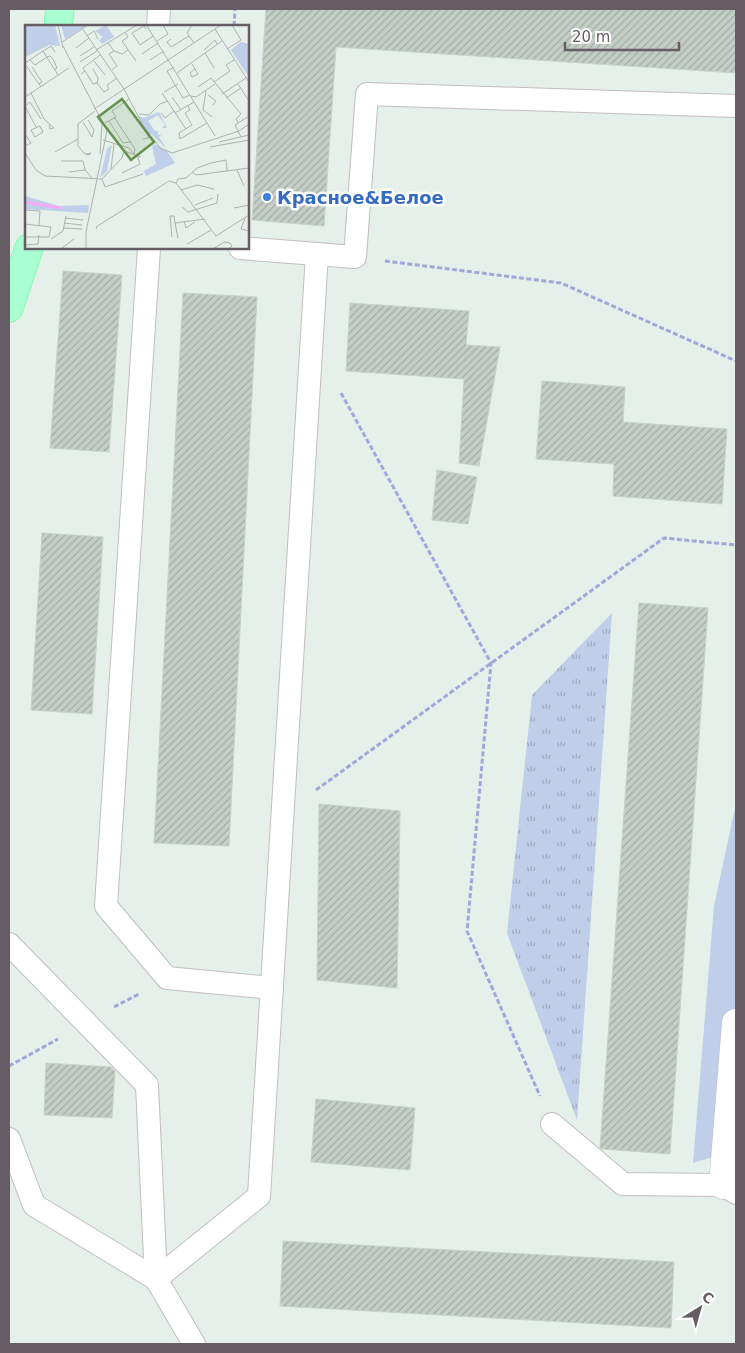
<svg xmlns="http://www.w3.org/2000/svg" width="745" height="1353" viewBox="0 0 745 1353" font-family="'DejaVu Sans',sans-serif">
<defs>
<pattern id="grass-tufts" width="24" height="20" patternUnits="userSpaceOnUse" patternTransform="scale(1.25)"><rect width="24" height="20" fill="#bfcee9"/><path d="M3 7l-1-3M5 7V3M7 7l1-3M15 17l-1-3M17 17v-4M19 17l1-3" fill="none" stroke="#9faac0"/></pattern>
<pattern id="building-hatch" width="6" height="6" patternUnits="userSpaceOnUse" patternTransform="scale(1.25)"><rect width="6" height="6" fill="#c3cec6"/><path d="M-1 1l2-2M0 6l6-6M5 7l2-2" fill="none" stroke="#a2aaa4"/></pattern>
</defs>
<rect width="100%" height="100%" fill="#e4f0e9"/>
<path fill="url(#grass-tufts)" d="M612 613 577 1120 507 933 532 695Z"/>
<path fill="#bfcee9" d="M736 803V1150L693 1163 714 906Z"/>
<g fill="url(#building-hatch)" stroke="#c2d5c8">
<path d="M266 9H736V73L336 47 324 226 252 220Z"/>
<path d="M63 271 122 275 109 452 50 448Z"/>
<path d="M183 293 257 297 229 846 154 843Z"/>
<path d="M350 303 469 311 466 345 500 347 479 466 459 463 464 379 346 371Z"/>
<path d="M542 381 625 387 623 422 727 429 722 504 613 496 614 464 536 459Z"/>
<path d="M437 470 477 477 468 524 432 520Z"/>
<path d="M42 533 103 537 92 714 31 710Z"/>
<path d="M639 603 708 608 670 1154 602 1149 600 1148Z"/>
<path d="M319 804 400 811 397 988 317 980Z"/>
<path d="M46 1063 111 1067 115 1071 112 1118 44 1115Z"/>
<path d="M316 1099 415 1108 410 1170 311 1162Z"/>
<path d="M283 1241 674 1262 671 1328 280 1306Z"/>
</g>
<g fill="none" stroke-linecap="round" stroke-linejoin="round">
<g stroke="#c4bcc2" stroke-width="24">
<g id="service">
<path d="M158 26 159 9"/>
<path d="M149 248 106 906 167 978 272 988"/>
<path d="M240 248 355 257 367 94 736 106"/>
<path d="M9 944 147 1085 156 1279 194 1344"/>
<path d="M552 1124 623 1184 723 1185 736 1193"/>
<path d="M9 1139 34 1205 156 1279"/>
<path d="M156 1279 259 1196 317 254"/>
</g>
</g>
<g stroke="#c4bcc2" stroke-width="29">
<path id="minor" d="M723 1185 736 1023"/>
</g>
<g stroke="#51fc8d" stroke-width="29">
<g id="primary">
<path d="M58 26 60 9"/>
<path d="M9 308 29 248"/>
</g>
</g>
<g stroke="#a1a7dc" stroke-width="3" stroke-dasharray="5 2.5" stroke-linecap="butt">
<path d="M234 26 235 9"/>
<path d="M385 261 561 283 736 361"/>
<path d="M341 393 491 663 467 931 540 1096"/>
<path d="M316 790 664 538 736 545"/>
<path d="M114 1007 139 994"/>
<path d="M9 1066 58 1039"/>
</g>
<use href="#service" stroke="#fff" stroke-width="22"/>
<use href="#minor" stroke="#fff" stroke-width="28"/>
<use href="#primary" stroke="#a9ffd2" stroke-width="28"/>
</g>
<circle fill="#3f7fe0" stroke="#fff" stroke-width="2" cx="267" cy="197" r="5"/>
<g text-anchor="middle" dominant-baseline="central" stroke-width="5" stroke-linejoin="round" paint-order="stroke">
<g font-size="18" font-weight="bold" fill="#366cbe" stroke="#fff" text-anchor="start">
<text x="277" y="197">Красное&amp;Белое</text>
</g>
</g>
<g transform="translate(25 25)">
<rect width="224" height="224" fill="#e4f0e9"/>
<path d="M130 119 142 126 150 138 121 151 119 146 131 139 127 121ZM87 120 82 146 75 153 82 124Z" fill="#bfcee9"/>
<path d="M0 0H30L35 21 24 20 0 32ZM0 171 34 181 64 180 63 188 0 184Z" fill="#bfcee9"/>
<path d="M36 0H62L40 14ZM81 0 89 12 77 19 74 15 78 12 70 6ZM216 17 224 19 223 51 206 25ZM134 87 142 103H137L140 100 133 90 123 96 130 106H133V110L137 109 134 112 141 123 126 109 123 112 113 91 119 93Z" fill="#bfcee9"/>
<path fill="none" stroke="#ffa4f9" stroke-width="2.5" d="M0 177 36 183"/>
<path fill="none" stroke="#aeb1b0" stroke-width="1" d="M33 0 38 23M167 0 162 8 169 18M122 1 190 111M57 3 99 64 124 112M121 4 119 1 107 8 115 20 128 11M190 4 224 57M100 7 103 12 97 16 111 36M62 11 69 6 73 14M146 14 142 17 146 22 164 11M132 16 143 9 138 0M37 17 63 0M83 18 89 26 84 29 92 41 87 45M38 21 82 106 61 207V224M51 23 64 13M202 24 216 15 207 0M71 25 112 0M179 25 190 15 192 19M89 26 97 29 103 25M30 27 26 21 18 26 33 50M180 28 189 43M117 29 133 18M55 31 69 22M22 32 25 31 28 34 32 43 30 44M5 35 10 40 22 32M125 35 139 26M69 36 80 50M55 37 72 26M0 38 18 26M0 39 16 62M167 39 173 49 167 52 165 48 170 44M7 42 17 57 14 59M149 42 142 46 153 65 158 73 165 70M68 44 73 53 72 58M60 46 58 43 75 30M152 48 197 16M56 49 60 46 68 59 72 58 79 67 84 64 82 60 92 53M189 57 205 46 201 40 209 35M213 59 224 76M173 62 186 53 216 89 211 94 213 98M181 66 178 85 187 92M139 67 153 59M6 68 19 94 29 103 25 104 24 100M137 68 161 104M197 69 221 53M183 70 191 76 188 80M166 71 171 72 190 59M0 72 44 43M147 72 156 85M201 73 216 63M0 81 5 77 16 94M0 81 11 102M163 81 165 85 160 88 167 100 154 108 155 114 182 98M69 84 196 0M136 88 140 93 149 86M150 88 169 77M114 89 124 90 135 79 143 76M89 92 110 124 109 129M63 95 69 105 67 112M84 96 98 118 106 117M58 97 67 112M80 98 91 92 87 86 104 74M15 101 18 107 10 112 6 105ZM82 104 99 126 116 132M0 109 6 118 0 121M216 112 210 100 224 91M118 114 127 112 135 123 147 128 214 106 224 99M78 115 104 123 109 129M194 117 224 110M185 122 224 115M30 127 53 114M0 128 11 145 20 151 77 154 97 133 99 126M61 129 66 128 64 130H62L58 127 53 121V99L70 86M75 129 77 99M36 136H58L60 145M86 144 89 119M212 145 219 161M202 146 201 135 186 138 172 143 161 153 153 154 151 158 191 211 224 190M44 147 60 145 67 153M167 147 171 150 224 143M97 148 115 139 112 130M77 154 80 162 118 149M156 165 172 160 189 164M170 180 188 173M157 182 163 187 192 178 193 169M209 183 224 180M0 185 15 186 14 201M40 193 58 195M220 193 216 204 224 206M159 196 161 203 170 197M39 198 57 200M0 199 26 202 24 212M38 203 57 204M72 204 71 202 144 156 151 158M0 212H24M147 212 145 191H149L150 198M153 213 150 198 180 194M26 214 38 206 41 191M162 219 186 205M0 220 13 219 14 210M36 224 49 214M188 224 199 217 205 218 207 221 203 224"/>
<path fill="#64924e" fill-opacity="0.15" stroke="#64924e" stroke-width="2.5" d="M97 74 129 117 106 135 73 92Z"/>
<rect width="224" height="224" fill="none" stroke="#665c64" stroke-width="2.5"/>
</g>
<rect width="745" height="1353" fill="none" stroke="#665c64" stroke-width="20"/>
<g transform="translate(700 1308) rotate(37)" stroke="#ffffff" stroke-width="4" paint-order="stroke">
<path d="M0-4L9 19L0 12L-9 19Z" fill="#665c64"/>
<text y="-8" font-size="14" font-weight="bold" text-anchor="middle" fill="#665c64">С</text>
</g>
<path d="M565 42v8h114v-8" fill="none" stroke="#665c64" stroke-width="2.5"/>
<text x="572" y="42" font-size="15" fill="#665c64" stroke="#ffffff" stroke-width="4" paint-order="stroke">20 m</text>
</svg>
